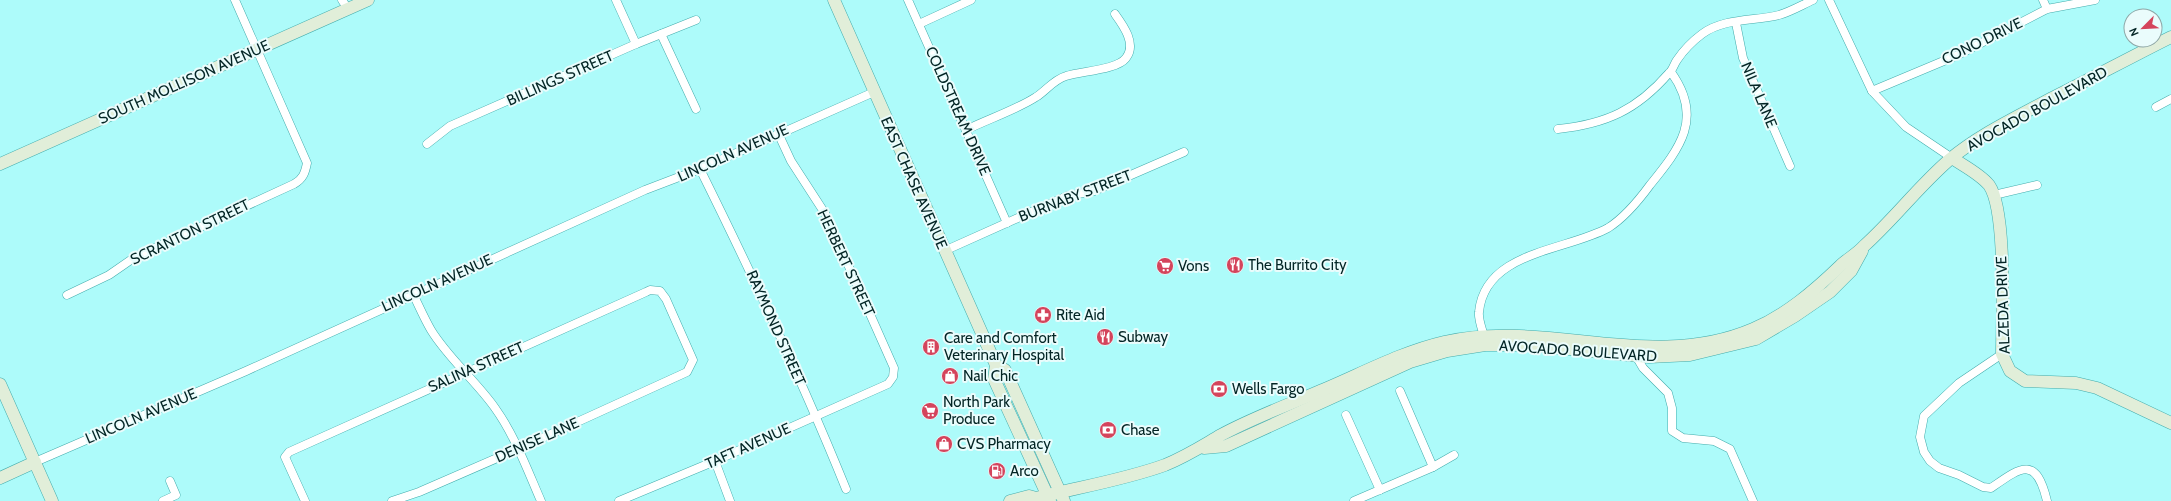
<svg xmlns="http://www.w3.org/2000/svg" width="2171" height="501" viewBox="0 0 2171 501" font-family="Cabin,sans-serif">
<rect width="100%" height="100%" fill="#adfbfa"/>
<g fill="none" stroke-linecap="round" stroke-linejoin="round">
<g stroke="#43acac" stroke-width="9">
<g id="street">
<path d="M342 0 348 9"/>
<path d="M616 0 636 44"/>
<path d="M908 0 1007 223"/>
<path d="M1829 0 1872 91 1906 127 1952 158"/>
<path d="M2043 0 2047 9"/>
<path d="M1736 23 1743 58 1790 166"/>
<path d="M919 24 971 0"/>
<path d="M661 34 696 109"/>
<path d="M1872 91 1958 55 2047 9 2095 0"/>
<path d="M2156 107 2171 99"/>
<path d="M1558 129C1606 124 1637 110 1669 73 1673 70 1674 64 1677 60 1683 51 1694 40 1702 34 1723 18 1755 21 1779 15 1790 12 1802 5 1813 0"/>
<path d="M966 130C986 120 1018 109 1036 97 1046 91 1053 80 1066 76 1081 71 1117 70 1126 58 1137 44 1123 25 1115 14"/>
<path d="M427 144 450 126 636 44 696 20"/>
<path d="M700 169C752 274 802 380 846 489"/>
<path d="M1994 195 2037 185"/>
<path d="M944 251 1067 196 1094 191 1184 152"/>
<path d="M413 294C419 306 424 318 431 330 448 358 476 381 495 408 515 436 527 469 541 501"/>
<path d="M67 295 109 275 135 257 294 184C303 179 305 173 307 163L235 0"/>
<path d="M1484 336C1482 329 1478 319 1479 312 1485 251 1566 251 1608 228 1624 218 1639 200 1650 185 1680 148 1704 118 1671 72"/>
<path d="M2002 354 1959 383 1924 416 1920 437 1924 452 1930 461 1939 468 1959 475 1983 487 1991 488C2021 467 2036 455 2047 501"/>
<path d="M1636 356 1643 368 1668 393 1672 408V431L1683 438 1714 441 1730 449 1753 501"/>
<path d="M1400 391 1433 467"/>
<path d="M1346 415 1380 490"/>
<path d="M715 461 730 501"/>
<path d="M35 462 246 371 645 190 700 169 874 92"/>
<path d="M163 501 176 495 170 481"/>
<path d="M305 501 285 457 289 452 646 292 650 290 660 291 666 299 693 360 687 372 518 449 419 492 392 501"/>
<path d="M619 501 715 461 888 384 893 377 894 368 826 215 791 161 778 133"/>
<path d="M1354 501 1433 467 1454 455"/>
</g>
</g>
<g stroke="#43acac" stroke-width="13">
<g id="secondary">
<path d="M834 0 996 365 1005 370 1064 501"/>
<path d="M1952 158C1964 166 1980 174 1989 185 2007 210 2002 319 2002 354L2010 371 2025 381 2076 383 2097 388 2171 423"/>
<path d="M0 164 368 0"/>
<path d="M996 365 994 379 1050 501"/>
<path d="M0 384 52 501"/>
<path d="M1204 448 1226 446 1410 362 1447 351 1485 345H1529L1649 357 1690 355 1756 339 1795 316 1830 292 1851 271 1862 251"/>
<path d="M0 478 35 462"/>
<path d="M1010 501 1029 496 1036 498C1079 487 1124 480 1165 465 1187 456 1202 446 1221 435 1252 418 1288 405 1320 391 1361 374 1401 352 1444 342 1548 318 1650 373 1753 329 1786 315 1814 291 1840 266 1847 259 1857 254 1864 246 1894 219 1918 187 1949 160 1980 134 2017 117 2052 98 2092 78 2131 57 2171 37"/>
</g>
</g>
<use href="#street" stroke="#fff" stroke-width="8"/>
<use href="#secondary" stroke="#e1eed9" stroke-width="12"/>
</g>
<defs>
<g id="restaurant-disc" transform="scale(0.9)"><circle r="9.5" fill="#d4445c" stroke="#eafcfc"/><path d="M-5-6h1v4h1v-4h1v4h1v-4h1v5L-1.5 .5V6h-2V.5L-5-1ZM5-6V6H3V1.5H1.5Q1.5-4 5-6Z" fill="#fff"/></g>
<g id="supermarket-disc" transform="scale(0.9)"><circle r="9.5" fill="#d4445c" stroke="#eafcfc"/><path d="M-6-5.5h2.5l.6 2H6L4.5 2H-2.5L-4.4-4H-6ZM-1.5 3.2a1.3 1.3 0 1 0 .1 0ZM3 3.2a1.3 1.3 0 1 0 .1 0Z" fill="#fff"/></g>
<g id="pharmacy-disc" transform="scale(0.9)"><circle r="9.5" fill="#d4445c" stroke="#eafcfc"/><path d="M-2-6h4v4h4v4h-4v4h-4v-4h-4v-4h4Z" fill="#fff"/></g>
<g id="building-disc" transform="scale(0.9)"><circle r="9.5" fill="#d4445c" stroke="#eafcfc"/><path d="M-4-6H4V6H1V3H-1V6H-4ZM-2.5-4.3h1.7v1.8h-1.7ZM.8-4.3h1.7v1.8H.8ZM-2.5-1h1.7V.8h-1.7ZM.8-1h1.7V.8H.8Z" fill="#fff"/></g>
<g id="shop-disc" transform="scale(0.9)"><circle r="9.5" fill="#d4445c" stroke="#eafcfc"/><path d="M-5-2.5h2.3a2.7 3.5 0 0 1 5.4 0H5L5.5 6h-11ZM-1.5-2.5h3a1.5 2.3 0 0 0-3 0Z" fill="#fff"/></g>
<g id="bank-disc" transform="scale(0.9)"><circle r="9.5" fill="#d4445c" stroke="#eafcfc"/><path d="M-6-4H6V4H-6ZM0-2.3a2.3 2.3 0 1 0 0 4.6a2.3 2.3 0 1 0 0-4.6Z" fill="#fff"/></g>
<g id="fuel-disc" transform="scale(0.9)"><circle r="9.5" fill="#d4445c" stroke="#eafcfc"/><path d="M-5.5-6h7V0h2V4h1.3V-2.5L3-4.5l.8-.8L6-3V5H2.5V1h-1V6h-7ZM-4.2-4.7v3.2H.2V-4.7Z" fill="#fff"/></g>
</defs>
<g fill-rule="evenodd">
<use href="#restaurant-disc" x="1235" y="265"/>
<use href="#supermarket-disc" x="1165" y="266"/>
<use href="#pharmacy-disc" x="1043" y="315"/>
<use href="#restaurant-disc" x="1105" y="337"/>
<use href="#building-disc" x="931" y="347"/>
<use href="#shop-disc" x="950" y="376"/>
<use href="#bank-disc" x="1219" y="389"/>
<use href="#supermarket-disc" x="930" y="411"/>
<use href="#bank-disc" x="1108" y="430"/>
<use href="#shop-disc" x="944" y="444"/>
<use href="#fuel-disc" x="997" y="471"/>
</g>
<g text-anchor="middle" dominant-baseline="central" stroke-width="4" stroke-linejoin="round" paint-order="stroke">
<g font-size="15" fill="#032525" stroke="#eafcfc">
<text transform="translate(1982 41) rotate(-26)">CONO DRIVE</text>
<text transform="translate(560 78) rotate(-24)">BILLINGS STREET</text>
<text transform="translate(184 82) rotate(-24)">SOUTH MOLLISON AVENUE</text>
<text transform="translate(1759 95) rotate(67)">NILA LANE</text>
<text transform="translate(2037 109) rotate(-29)">AVOCADO BOULEVARD</text>
<text transform="translate(958 111) rotate(66)">COLDSTREAM DRIVE</text>
<text transform="translate(733 153) rotate(-24)">LINCOLN AVENUE</text>
<text transform="translate(914 183) rotate(66)">EAST CHASE AVENUE</text>
<text transform="translate(1075 196) rotate(-21)">BURNABY STREET</text>
<text transform="translate(190 232) rotate(-26)">SCRANTON STREET</text>
<text transform="translate(846 263) rotate(65)">HERBERT STREET</text>
<text transform="translate(437 283) rotate(-24)">LINCOLN AVENUE</text>
<text transform="translate(2003 305) rotate(-92)">ALZEDA DRIVE</text>
<text transform="translate(776 328) rotate(66)">RAYMOND STREET</text>
<text transform="translate(1578 351) rotate(4)">AVOCADO BOULEVARD</text>
<text transform="translate(476 367) rotate(-24)">SALINA STREET</text>
<text transform="translate(141 416) rotate(-23)">LINCOLN AVENUE</text>
<text transform="translate(537 440) rotate(-24)">DENISE LANE</text>
<text transform="translate(748 446) rotate(-24)">TAFT AVENUE</text>
</g>
<g font-size="15" fill="#032525" stroke="#eafcfc" text-anchor="start">
<text x="1248" y="265">The Burrito City</text>
<text x="1178" y="266">Vons</text>
<text x="1056" y="315">Rite Aid</text>
<text x="1118" y="337">Subway</text>
<text x="944" y="338">Care and Comfort<tspan x="944" dy="17">Veterinary Hospital</tspan></text>
<text x="963" y="376">Nail Chic</text>
<text x="1232" y="389">Wells Fargo</text>
<text x="943" y="402">North Park<tspan x="943" dy="17">Produce</tspan></text>
<text x="1121" y="430">Chase</text>
<text x="957" y="444">CVS Pharmacy</text>
<text x="1010" y="471">Arco</text>
</g>
</g>
<g transform="translate(2143 28) rotate(246)"><circle r="19" fill="#eafcfc" stroke="#8ea6a6"/>
<path d="M0-3L7 15L0 10L-7 15Z" fill="#d4445c"/>
<text y="-6" font-size="11" font-weight="bold" text-anchor="middle" fill="#032525">N</text>
</g>
</svg>
